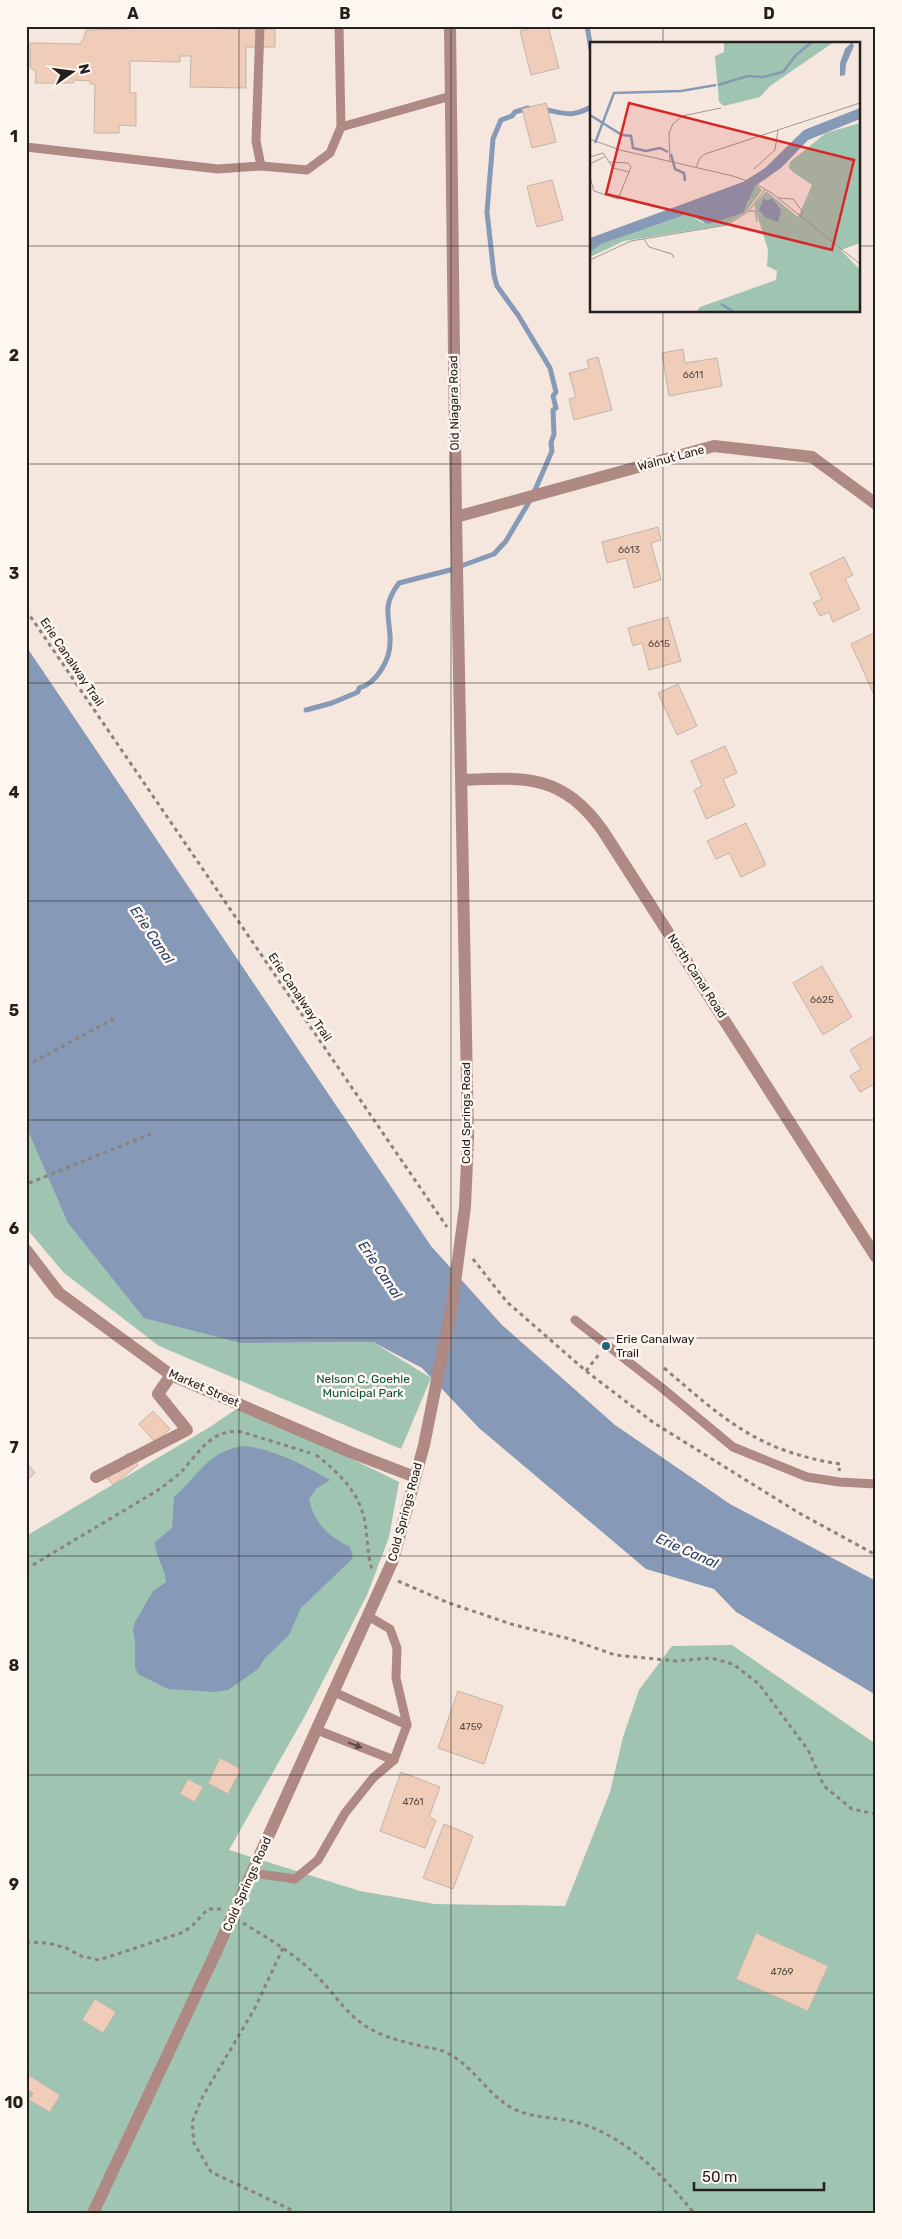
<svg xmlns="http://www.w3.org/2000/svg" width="902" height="2239" viewBox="0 0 902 2239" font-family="Rubik,sans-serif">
<rect width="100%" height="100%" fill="#f5e7de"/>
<g fill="#a0c4b2">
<path d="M26 1118 241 1343 373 1342 431 1378 401 1449 159 1346 64 1273 26 1228Z"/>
<path d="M242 1405 399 1482 389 1537 367 1595 306 1714 229 1850 360 1891 435 1904 565 1906 610 1792 623 1737 639 1690 672 1646 732 1645 876 1744V2213H26V1536L210 1427Z"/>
</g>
<g fill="#8699b6">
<path d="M26 646 431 1246 502 1325 615 1425 730 1504 876 1581V1695L736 1612 714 1589 646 1569 479 1428 422 1368 373 1342 241 1343 144 1318 68 1223 26 1126Z"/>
<path d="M243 1446C275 1449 303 1465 330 1480L316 1489 309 1499C314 1523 329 1537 350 1547L353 1558 301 1608 289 1635 265 1658 258 1669 228 1690 215 1692 168 1689 138 1674 135 1667V1641L133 1630 135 1622 153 1591 166 1582C165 1567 155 1556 155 1542L172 1528 174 1497C199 1476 206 1452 243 1446Z"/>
</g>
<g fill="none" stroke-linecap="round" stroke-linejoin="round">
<g stroke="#8699b6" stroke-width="5">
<path d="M587 26 591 49"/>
<path d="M541 109C563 112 569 119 591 107"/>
<path d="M306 710 332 703 358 692 359 688C376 684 390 660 390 643 391 631 387 619 388 607 389 598 393 591 399 583L450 570 494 554 506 541 532 497 552 451 551 443 554 434 553 410 556 408 553 396 556 392 550 368 518 315 497 286 494 275 487 212 493 139 501 120 512 116 515 112 528 108"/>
</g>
</g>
<g fill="#efcdb8" stroke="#c2b5ac">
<path d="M131 26H221V29H275V47H246V88L190 87 191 56H180V62L130 61V93H136V126L119 125V133H94L95 84H90V81L75 80 73 83H35L36 72 30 67V43L80 44 84 38 86 30 129 29Z"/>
<path d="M538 26H548L559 68 531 75 520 31Z"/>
<path d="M546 103 556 142 532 148 522 109Z"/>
<path d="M552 180 563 220 537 227 527 186Z"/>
<path d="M683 349 685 363 717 358 722 386 669 396 662 353Z"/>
<path d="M598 357 612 410 574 420 569 399 576 397 569 373 589 368 587 360Z"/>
<path d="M658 527 661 540 651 543 661 580 634 588 626 558 607 563 602 542Z"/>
<path d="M844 557 853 575 845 579 860 609 833 622 829 612 820 616 813 603 822 599 810 573Z"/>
<path d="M668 617 681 661 649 670 642 643 633 646 628 628Z"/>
<path d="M876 632V699L851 644Z"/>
<path d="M678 684 697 726 677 735 658 693Z"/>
<path d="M725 746 737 773 723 779 735 806 706 819 694 790 702 786 691 761Z"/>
<path d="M746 823 766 865 741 877 729 853 716 859 707 841Z"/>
<path d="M822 966 852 1017 823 1035 793 983Z"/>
<path d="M876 1034V1083L860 1092 850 1076 861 1069 850 1050Z"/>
<path d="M153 1411 170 1429 155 1442 139 1424Z"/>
<path d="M128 1453 138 1465 113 1485 103 1473Z"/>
<path d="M26 1462 35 1473 26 1481Z"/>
<path d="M458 1691 503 1706 484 1764 438 1748Z"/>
<path d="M220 1758 241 1769 228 1794 208 1783Z"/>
<path d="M401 1772 440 1787 429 1817 436 1820 425 1848 380 1831Z"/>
<path d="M188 1779 203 1787 195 1802 180 1794Z"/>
<path d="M444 1824 473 1836 453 1889 423 1878Z"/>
<path d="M756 1933 828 1966 808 2011 736 1979Z"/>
<path d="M95 1999 116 2012 103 2033 82 2020Z"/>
<path d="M27 2074 60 2095 50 2112 29 2100 33 2093 26 2089Z"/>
</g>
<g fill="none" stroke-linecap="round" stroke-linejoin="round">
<g stroke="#8b827c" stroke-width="3" stroke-dasharray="4 4" stroke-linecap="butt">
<path d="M26 610 447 1227"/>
<path d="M26 1066 115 1018"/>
<path d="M29 1183 151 1134"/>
<path d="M473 1259 507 1302 586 1371 654 1423 799 1513 876 1555"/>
<path d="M664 1368C725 1420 757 1451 840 1464L839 1471"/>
<path d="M586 1371 600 1353"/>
<path d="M316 1455C339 1473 360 1492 365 1523 368 1538 367 1554 372 1569"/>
<path d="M26 1569 160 1489C166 1484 173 1479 179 1474 198 1455 211 1427 242 1432L310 1453"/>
<path d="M398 1581 449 1603 511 1624 570 1639 615 1655 676 1661 711 1658 733 1664 759 1684 808 1750 824 1786 852 1809 876 1814"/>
<path d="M243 1923C269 1939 295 1954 317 1976 334 1993 346 2014 367 2027 382 2036 399 2041 417 2045 428 2048 439 2048 449 2054 474 2067 488 2095 512 2108 532 2119 558 2117 579 2123 626 2137 663 2175 694 2213"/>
<path d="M26 1942 48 1943 66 1948 81 1956 99 1960 181 1933 191 1927 208 1909H221"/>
<path d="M283 1948 255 2008 203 2096 192 2122 194 2143 211 2172 298 2213"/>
</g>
<g stroke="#af8983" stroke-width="9">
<path d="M341 127 451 96"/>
<path d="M26 147 218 169 261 166 256 141 260 26"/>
<path d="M261 166 307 170 330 153 341 127 339 26"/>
<path d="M575 1320 662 1388 733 1447 807 1477 839 1482 876 1484"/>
<path d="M334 1692 407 1725"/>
<path d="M317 1730 394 1760"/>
<path d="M252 1873 295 1879 318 1860 345 1813 373 1778 394 1760 407 1725 396 1678 397 1648 390 1629 368 1616"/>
</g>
<g stroke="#af8983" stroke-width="12">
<path d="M456 517 714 446 812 457 876 504"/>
<path d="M96 1477 187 1430 158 1394 171 1375"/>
</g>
<g stroke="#af8983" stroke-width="12">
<path d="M462 780C527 777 562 774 603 831L876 1257"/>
<path d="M26 1250 59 1293 171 1375 350 1452 415 1477"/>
<path d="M93 2213 216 1952 393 1560 424 1445 452 1305 465 1207 468 1137 456 517 450 26"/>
</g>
</g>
<defs><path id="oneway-solid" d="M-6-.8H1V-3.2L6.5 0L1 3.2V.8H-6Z" transform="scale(1.25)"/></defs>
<use fill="#5c4a46" href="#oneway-solid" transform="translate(355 1745) rotate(21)"/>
<path fill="none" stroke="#25201d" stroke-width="1" stroke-opacity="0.55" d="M239 26V2213M451 26V2213M663 26V44M26 246H591M858 246H876M663 311V2213M26 464H876M26 683H876M26 901H876M26 1120H876M26 1338H876M26 1556H876M26 1775H876M26 1993H876"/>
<circle fill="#226177" stroke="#fef6f0" stroke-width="2" cx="606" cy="1346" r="5"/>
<g text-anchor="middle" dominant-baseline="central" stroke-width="5" stroke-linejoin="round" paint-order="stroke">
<g font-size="10" fill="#584b44">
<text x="693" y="375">6611</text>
<text x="629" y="550">6613</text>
<text x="659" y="644">6615</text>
<text x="822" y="1000">6625</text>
<text x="471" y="1727">4759</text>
<text x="413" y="1802">4761</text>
<text x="782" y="1972">4769</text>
</g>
<g font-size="12" fill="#25201d" stroke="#fef6f0">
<text transform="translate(454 403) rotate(-91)">Old Niagara Road</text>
<text transform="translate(671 458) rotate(-15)">Walnut Lane</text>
<text transform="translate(72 662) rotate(56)">Erie Canalway Trail</text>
<text transform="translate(697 976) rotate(57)">North Canal Road</text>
<text transform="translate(300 997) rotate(56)">Erie Canalway Trail</text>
<text transform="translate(466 1113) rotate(-90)">Cold Springs Road</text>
<text transform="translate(204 1388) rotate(24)">Market Street</text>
<text transform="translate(405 1512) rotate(-75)">Cold Springs Road</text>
<text transform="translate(247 1884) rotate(-66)">Cold Springs Road</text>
</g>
<g font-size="12" fill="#25201d" stroke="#fef6f0" text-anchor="start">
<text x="616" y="1339">Erie Canalway<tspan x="616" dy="14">Trail</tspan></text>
</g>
<g font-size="12" fill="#0c5239" stroke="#fef6f0">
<text x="363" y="1379">Nelson C. Goehle<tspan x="363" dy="14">Municipal Park</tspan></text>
</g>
<g font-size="14" font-style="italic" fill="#223d65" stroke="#fef6f0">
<text transform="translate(152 935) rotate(56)">Erie Canal</text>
<text transform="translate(380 1270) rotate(56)">Erie Canal</text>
<text transform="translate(687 1551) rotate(24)">Erie Canal</text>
</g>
</g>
<g transform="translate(590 42)">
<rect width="270" height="270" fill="#f5e7de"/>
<path d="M134 0H244L180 44 170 55 134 64 129 60 125 14 134 10ZM270 81V201L251 208 270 228V270H106L110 265 186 238 187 229 177 224 178 208 164 163 176 149 208 175 222 143 203 130 199 126 200 120 236 91ZM166 143 172 148 156 170 135 183 34 199 0 215V207L11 202 70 180 97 172 113 181 158 162 161 148Z" fill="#a0c4b2"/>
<path d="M262 0 264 4 256 22 255 33 250 34V21L255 7ZM270 66V77L218 98 191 126 165 144 153 171 118 182 97 172 11 202 0 210V196L153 140 175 126 214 88ZM174 156 177 159 182 156 191 168 188 180 175 175 169 168Z" fill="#8699b6"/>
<path fill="none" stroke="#8699b6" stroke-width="2.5" d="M128 43 158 34 173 35 193 30 206 13 222 0M0 73 32 93 41 94 43 106 56 109 70 106 78 110M5 101 24 51 91 49 126 43M81 112 85 127 94 131 95 139M131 262 144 270"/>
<path fill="none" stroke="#a29791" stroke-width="1" d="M0 97 30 108 143 134 168 143 183 152 270 222M0 115 13 111 23 126 39 130 28 157 4 149 0 135M80 119 79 91 83 82 92 74 131 66M19 120 38 121 41 125 39 130M0 122 14 115M106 125 110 116 115 112 270 61M164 127 185 108 188 88M188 156 203 157 213 170 211 174M159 169H165L167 180M54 197 59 205 82 212 84 216M0 218 41 199 137 183 159 169 175 147"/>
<path fill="#d62828" fill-opacity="0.15" stroke="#d62828" stroke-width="2.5" d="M39 61 264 118 242 208 16 152Z"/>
<rect width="270" height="270" fill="none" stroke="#25201d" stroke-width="2.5"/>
</g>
<rect width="902" height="2239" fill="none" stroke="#fef6f0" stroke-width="55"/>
<g transform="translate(72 72) rotate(76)" stroke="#fef6f0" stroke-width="4" paint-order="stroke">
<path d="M0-4L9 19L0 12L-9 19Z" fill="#25201d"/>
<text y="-8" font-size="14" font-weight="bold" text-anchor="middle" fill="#25201d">N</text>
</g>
<path d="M694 2182v8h130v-8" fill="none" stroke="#25201d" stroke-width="2.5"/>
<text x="702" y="2182" font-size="15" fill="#25201d" stroke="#fef6f0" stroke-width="4" paint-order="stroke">50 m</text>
<rect x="28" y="28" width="846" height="2184" fill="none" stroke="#25201d" stroke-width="2"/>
<g font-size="16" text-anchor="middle" font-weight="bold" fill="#25201d">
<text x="133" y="19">A</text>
<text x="345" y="19">B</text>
<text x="557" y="19">C</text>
<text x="769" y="19">D</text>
<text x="14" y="142">1</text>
<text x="14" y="361">2</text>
<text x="14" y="579">3</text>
<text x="14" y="798">4</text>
<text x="14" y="1016">5</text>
<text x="14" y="1234">6</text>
<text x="14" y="1453">7</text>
<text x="14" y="1671">8</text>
<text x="14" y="1890">9</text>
<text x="14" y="2108">10</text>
</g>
</svg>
